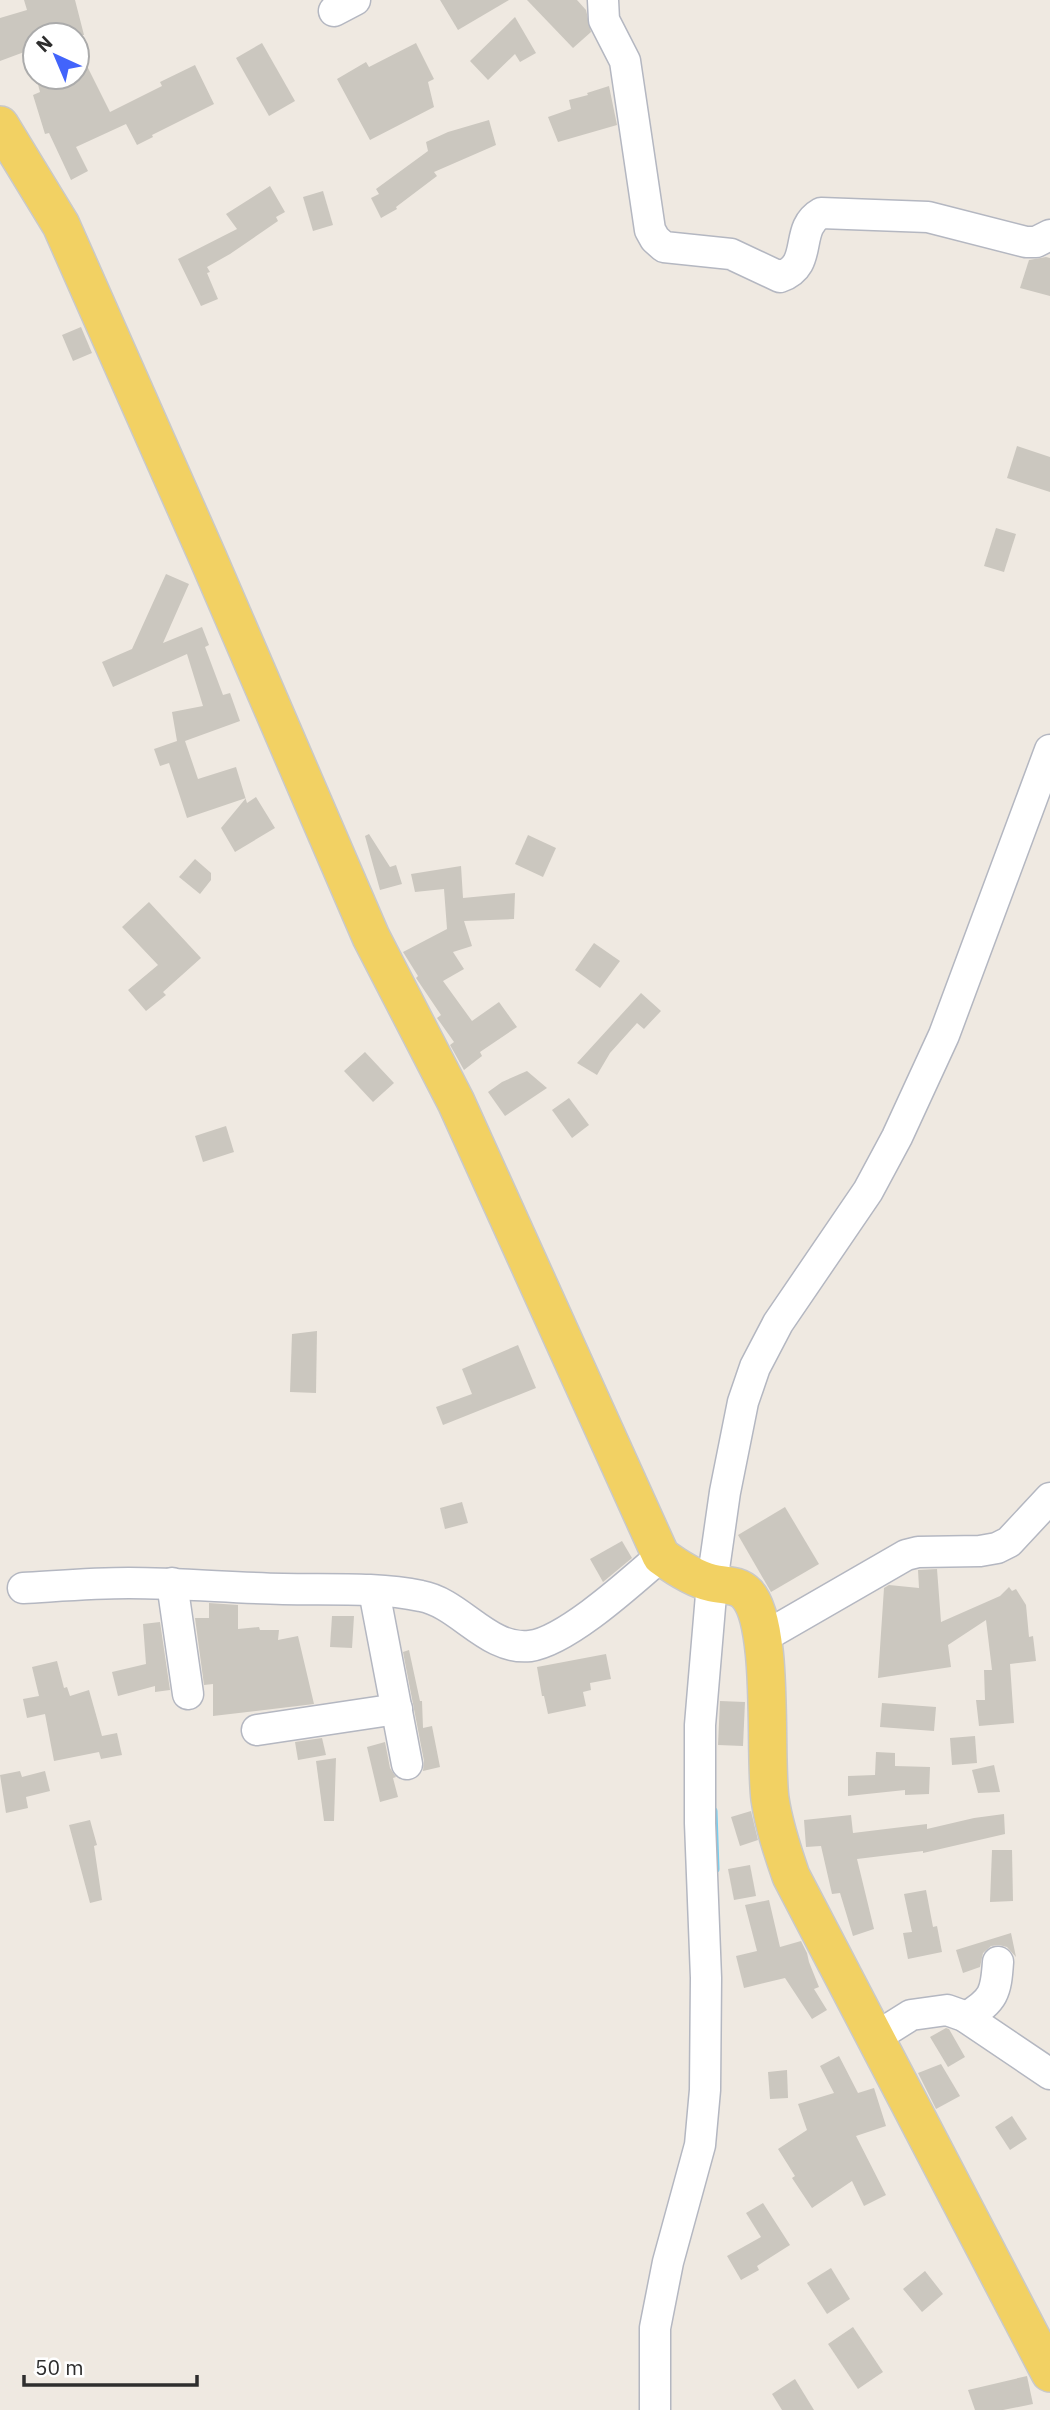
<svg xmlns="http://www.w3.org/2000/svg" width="1050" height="2410" viewBox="0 0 1050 2410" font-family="'IBM Plex Sans',sans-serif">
<rect width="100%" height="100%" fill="#efe9e1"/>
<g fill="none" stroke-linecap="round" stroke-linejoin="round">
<path stroke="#75cff0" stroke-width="7" d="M714 1811 716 1869"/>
</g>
<g fill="#cbc7bf">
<path d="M24 0H75L84 35H35V48L0 61V18L27 10Z"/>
<path d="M440 0H509L458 30Z"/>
<path d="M527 0H577L586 10 591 32 573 48Z"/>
<path d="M515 17 536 53 520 62 515 54 488 80 470 61Z"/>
<path d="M262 43 295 101 269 116 236 58Z"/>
<path d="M416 43 434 79 428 82 434 107 370 140 337 79 366 62 369 67Z"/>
<path d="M77 46 110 112 162 86 160 82 195 65 214 104 152 135 153 137 137 145 126 124 76 147 88 171 71 180 49 133 45 134 33 95 40 92 36 77H77Z"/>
<path d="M609 86 617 125 558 142 548 117 571 109 569 100 588 95 587 93Z"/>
<path d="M489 120 496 145 434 172 437 176 396 207 397 209 381 218 371 198 379 194 376 189 428 151 426 142 448 132Z"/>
<path d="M270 186 285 212 276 217 278 221 230 254 207 267 210 272 207 273 218 299 201 306 178 259 237 229 226 214Z"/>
<path d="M323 191 333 225 313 231 303 197Z"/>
<path d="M1046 257 1050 258V296L1020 288 1029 260Z"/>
<path d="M81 327 92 353 73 361 62 335Z"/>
<path d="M1017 446 1050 457V492L1007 478Z"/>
<path d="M996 528 1016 534 1004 572 984 566Z"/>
<path d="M166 574 189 584 163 643 202 627 209 645 205 647 223 695 230 693 240 721 185 741 198 779 236 767 247 803 256 797 275 828 235 852 221 828 246 798 187 818 169 763 160 766 154 749 177 741 172 712 203 706 187 654 113 687 102 662 132 649Z"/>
<path d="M369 834 390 867 396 865 402 884 380 890 365 836Z"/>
<path d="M528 835 556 848 543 877 515 864Z"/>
<path d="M195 859 211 873V880L200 894 179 877Z"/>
<path d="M461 866 463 898 515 893 514 919 464 921 472 946 453 952 464 969 443 981 472 1021 499 1002 517 1027 480 1052 482 1056 464 1070 450 1045 454 1042 437 1018 441 1015 416 978 418 976 403 952 447 929 444 889 415 892 411 874Z"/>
<path d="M149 902 201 958 163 992 166 995 146 1011 128 990 158 965 122 927Z"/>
<path d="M594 943 620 961 600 988 575 970Z"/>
<path d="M641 993 661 1011 644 1029 637 1023 610 1053 597 1075 577 1063Z"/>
<path d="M365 1052 394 1083 373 1102 344 1071Z"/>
<path d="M527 1071 547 1088 505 1116 488 1092 502 1082Z"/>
<path d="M569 1098 589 1125 572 1138 552 1110Z"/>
<path d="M226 1126 234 1152 203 1162 195 1136Z"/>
<path d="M317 1331 316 1393 290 1392 292 1334Z"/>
<path d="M518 1345 536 1388 443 1425 436 1407 472 1394 462 1369Z"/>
<path d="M462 1502 468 1523 445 1529 440 1508Z"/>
<path d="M785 1507 819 1564 771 1592 738 1535Z"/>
<path d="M622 1541 632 1558 603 1582 590 1559Z"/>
<path d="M937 1569 941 1622 1000 1596 1009 1587 1012 1591 1016 1589 1026 1605 1029 1637 1033 1636 1036 1661 1010 1664 1014 1723 979 1726 976 1700H985L984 1670H992L986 1620 948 1645 951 1667 878 1678 884 1588 889 1585 919 1588 918 1570Z"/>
<path d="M209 1603 238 1605V1629L259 1627 260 1630H279L278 1640 298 1636 314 1704 213 1716V1684L204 1685 195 1618H209Z"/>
<path d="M332 1616H354L352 1648 330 1647Z"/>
<path d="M160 1622 170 1690 155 1692V1686L118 1696 112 1672 146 1664 143 1624Z"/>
<path d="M409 1650 420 1701H422L423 1728 432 1726 440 1767 423 1771 424 1761 403 1652Z"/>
<path d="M606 1654 611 1679 590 1683 591 1690 583 1692 586 1706 548 1714 544 1696H542L537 1667Z"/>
<path d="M57 1661 64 1688 67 1687 70 1696 89 1690 102 1736 117 1733 122 1755 101 1759 99 1752 54 1761 45 1714 27 1718 23 1699 39 1696 32 1667Z"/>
<path d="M720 1701 745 1702 743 1746 718 1745Z"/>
<path d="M882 1703 936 1707 934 1731 880 1727Z"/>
<path d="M975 1736 977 1763 952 1765 950 1738Z"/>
<path d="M322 1738 326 1755 298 1760 295 1742Z"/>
<path d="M385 1742 390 1768 396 1777 393 1778 398 1797 380 1802 367 1747Z"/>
<path d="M876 1752 895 1753V1766L930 1767 929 1794 905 1795V1790L848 1796V1776L875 1775Z"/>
<path d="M336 1758 334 1821H324L316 1761Z"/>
<path d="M994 1765 1000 1792 978 1793 972 1770Z"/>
<path d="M20 1771 22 1777 45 1771 50 1791 26 1797 28 1808 6 1813 0 1775Z"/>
<path d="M751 1811 758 1840 740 1846 731 1817Z"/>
<path d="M1004 1814 1005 1834 923 1853V1851L857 1859 874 1929 853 1936 840 1893 832 1894 821 1846 806 1847 804 1820 851 1815 853 1833 927 1824V1829L974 1818Z"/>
<path d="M90 1820 97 1845 94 1846 102 1900 90 1903 69 1825Z"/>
<path d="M992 1850H1012L1013 1901 990 1902Z"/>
<path d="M750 1865 756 1896 734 1900 728 1869Z"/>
<path d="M926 1890 933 1927 937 1926 942 1952 908 1959 903 1933 912 1932 904 1894Z"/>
<path d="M769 1900 780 1947 801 1941 807 1953 809 1962 819 1987 814 1989 827 2010 812 2019 785 1978 744 1988 736 1956 757 1951 745 1905Z"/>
<path d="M1011 1933 1016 1957 1007 1947 999 1945 991 1946 983 1953 980 1967 963 1973 956 1950Z"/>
<path d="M946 2028 949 2029 965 2057 948 2067 930 2037Z"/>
<path d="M839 2056 858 2093 874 2088 886 2126 856 2136 886 2195 864 2206 852 2181 812 2208 792 2178 795 2176 778 2149 807 2130 798 2104 834 2093 820 2066Z"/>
<path d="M941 2064 960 2096 936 2109 918 2073Z"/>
<path d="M787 2070 788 2098 770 2099 768 2072Z"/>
<path d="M1012 2116 1027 2139 1010 2150 995 2127Z"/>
<path d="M763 2203 790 2245 757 2266 759 2270 741 2280 727 2256 761 2237 746 2213Z"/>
<path d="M831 2268 850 2299 827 2314 807 2283Z"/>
<path d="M925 2271 943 2294 922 2312 903 2289Z"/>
<path d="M853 2327 883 2372 858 2389 828 2344Z"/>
<path d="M1027 2376 1033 2404 1003 2410H975L968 2390Z"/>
<path d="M795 2379 814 2410H782L772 2394Z"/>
</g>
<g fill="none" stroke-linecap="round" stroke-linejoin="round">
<g stroke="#b4b7c1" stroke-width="33">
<g id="minor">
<path d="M603 0 604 20 625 61 650 230 655 239 664 247 731 254 780 277C815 265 793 229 821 213L928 217 1026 242H1036L1050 235"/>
<path d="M334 11 355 0"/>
<path d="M172 1583 188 1694"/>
<path d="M23 1588C58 1586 94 1583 129 1583 181 1583 232 1588 283 1589 329 1590 377 1587 421 1596 460 1603 488 1651 530 1646 567 1641 632 1581 661 1556"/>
<path d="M374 1591 407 1764"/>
<path d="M762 1638 906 1555 918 1552 980 1551 997 1548 1009 1542 1050 1498"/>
<path d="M257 1730 397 1709"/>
<path d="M966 2017C994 2001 996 1992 998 1962"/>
<path d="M876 2037 911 2015 947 2010 964 2016 1050 2074"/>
<path d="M655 2410V2328L668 2262 700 2145 705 2090 706 1978 700 1823V1725L712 1583 725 1492 743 1402 755 1367 778 1323 868 1191 897 1137 944 1035 1050 750"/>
</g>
</g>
<g stroke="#c9c9c9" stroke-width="40">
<path id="major" d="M0 125 61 225 208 558 371 937 456 1102 661 1556C676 1567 694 1579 712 1583 725 1586 738 1584 747 1594 775 1624 764 1754 770 1799 774 1826 782 1850 791 1876L1050 2373"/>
</g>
<use href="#minor" stroke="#fff" stroke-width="30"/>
<use href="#major" stroke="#f2d163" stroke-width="37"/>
</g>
<g transform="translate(56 56) rotate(316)"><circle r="33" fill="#ffffff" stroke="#ababab" stroke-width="2"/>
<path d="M0-5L12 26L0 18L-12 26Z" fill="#4264fb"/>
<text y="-10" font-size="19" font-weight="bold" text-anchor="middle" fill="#2e2e2e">N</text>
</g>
<path d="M24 2375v10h173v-10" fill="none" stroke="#2e2e2e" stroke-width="3.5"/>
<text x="35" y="2375" font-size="21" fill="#2e2e2e" stroke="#ffffff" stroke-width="5" paint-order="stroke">50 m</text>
</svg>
